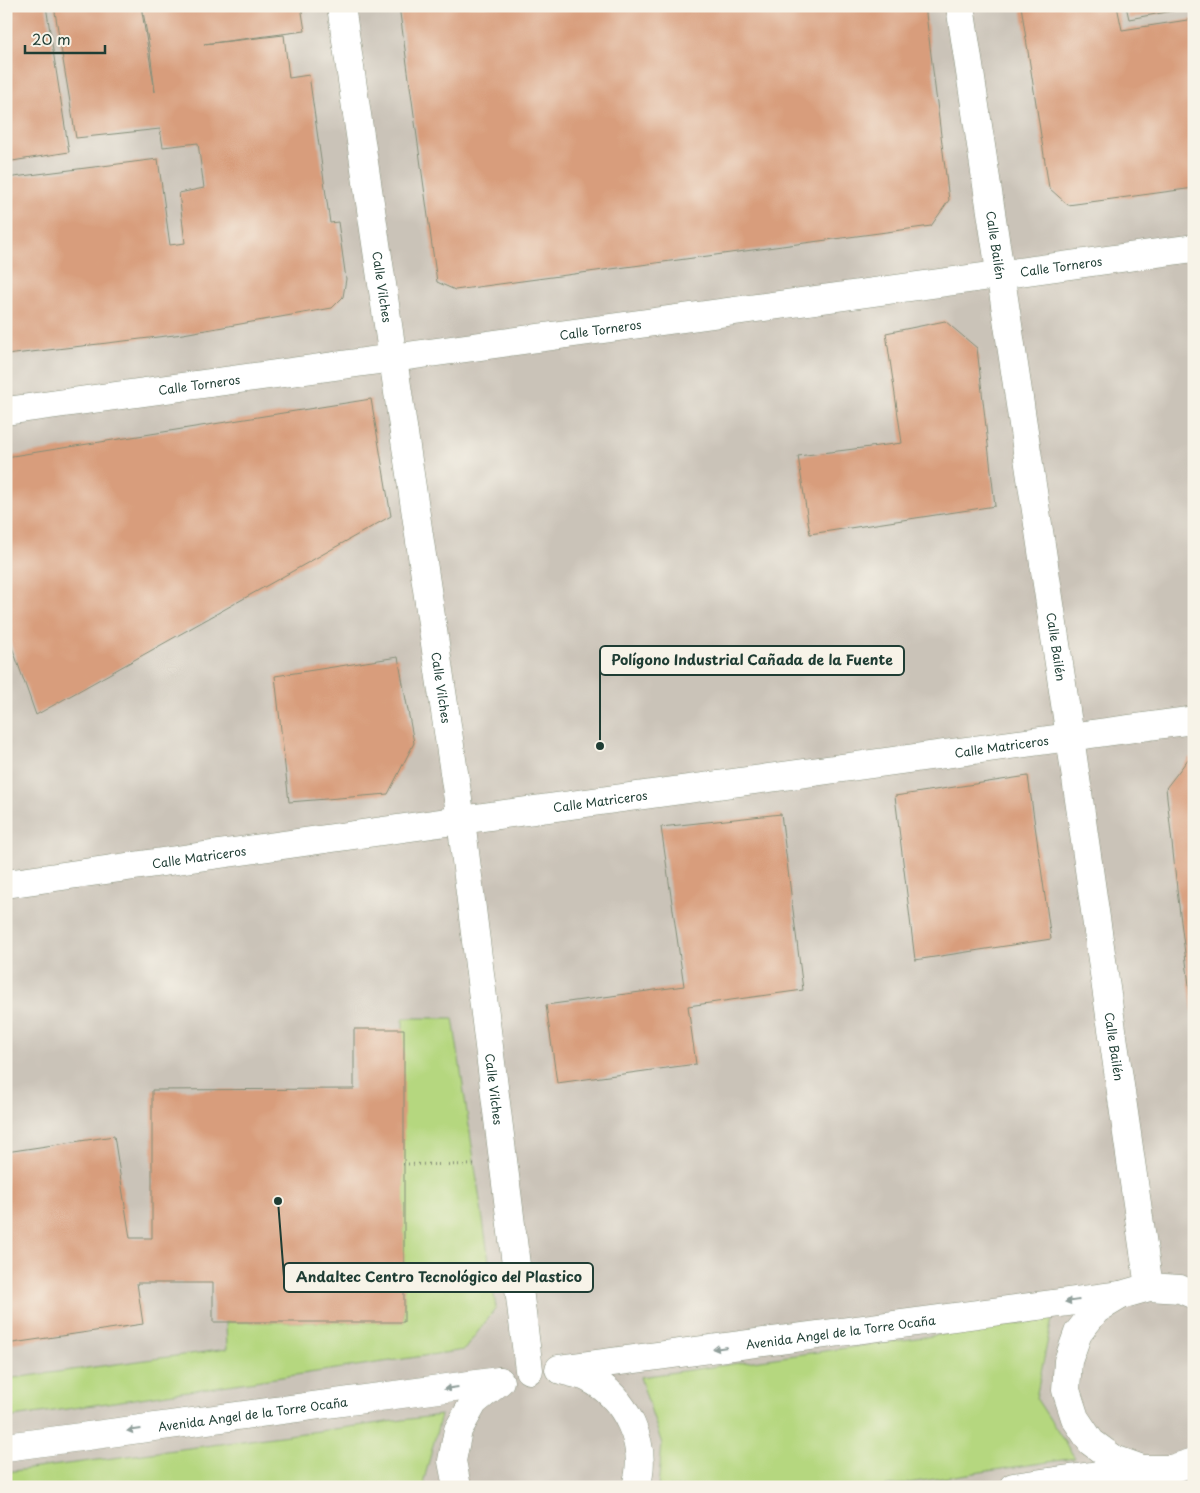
<svg xmlns="http://www.w3.org/2000/svg" width="1200" height="1493" viewBox="0 0 1200 1493" font-family="'Playpen Sans',sans-serif">
<rect width="100%" height="100%" fill="#f7f3e8"/>
<filter id="ink" filterUnits="userSpaceOnUse"><feTurbulence type="fractalNoise" baseFrequency=".02" numOctaves="2"/><feDisplacementMap in="SourceGraphic" scale="10" xChannelSelector="R" yChannelSelector="G"/><feConvolveMatrix kernelMatrix="1 2 1 2 8 2 1 2 1" color-interpolation-filters="sRGB"/></filter>
<filter id="wash" filterUnits="userSpaceOnUse"><feTurbulence type="fractalNoise" baseFrequency=".0096" numOctaves="4" result="noise"/><feDisplacementMap in="SourceGraphic" scale="20" xChannelSelector="R" yChannelSelector="G"/><feGaussianBlur stdDeviation="1.12" result="paint"/><feColorMatrix in="noise" values="0 0 0 0 0 0 0 0 0 0 0 0 0 0 0 0 0 1.4 0 .05"/><feComposite in="paint" operator="in"/></filter>
<g filter="url(#wash)">
<rect width="100%" height="100%" fill="#ebdfbb"/>
<rect fill="#cac3b8" x="6" y="6" width="1188" height="1481"/>
<g fill="#b5d77f" stroke="#6a8a5a">
<path d="M403 1018H453L496 1308 464 1350 6 1418V1379L227 1349 226 1322H404Z"/>
<path d="M1052 1319 1036 1398 1075 1458 881 1487H658L662 1444 640 1377Z"/>
<path d="M441 1415 424 1480 427 1487H6V1472Z"/>
</g>
<g id="blocks">
<g fill="#d89d7b">
<path d="M6 6H46L69 152 6 162Z"/>
<path d="M54 6H141L155 92 150 51 142 6H301L305 31 204 44 284 35 289 78 309 75 330 223 338 222 346 279 343 297 332 308 183 334 6 355V178L158 159 170 245 185 243 179 193 204 188 198 143 163 147 160 129 76 138Z"/>
<path d="M399 6H925L949 200 931 226 455 290 437 282Z"/>
<path d="M1021 6H1117L1122 30 1194 19V188L1068 205 1049 188Z"/>
<path d="M1126 6H1194V7L1129 19Z"/>
<path d="M945 321 977 348 995 506 810 534 798 456 902 443 886 333Z"/>
<path d="M371 399 391 516 36 715 6 630V457Z"/>
<path d="M398 657 414 743 388 794 289 802 275 676Z"/>
<path d="M1194 757V1017H1193L1178 898 1166 788 1189 758Z"/>
<path d="M1028 776 1051 939 915 960 895 796Z"/>
<path d="M781 814 803 990 688 1006 696 1064 557 1083 546 1005 684 986 661 827Z"/>
<path d="M354 1029H404V1322H213V1283H137L143 1324 6 1344V1152L114 1136 130 1238H152V1090L354 1089Z"/>
</g>
</g>
</g>
<g filter="url(#ink)">
<use href="#blocks" fill-opacity="0" stroke="#858e78" stroke-width="1"/>
<g fill="none" stroke-linecap="round" stroke-linejoin="round">
<g stroke="#858e78" stroke-width="29">
<g id="minor">
<path id="s1" d="M341 6 461 820 529 1370"/>
<path id="s2" d="M960 6 1070 737 1149 1287"/>
<path id="s3" d="M6 411 1194 248"/>
<path id="s4" d="M6 884 461 820 1194 720"/>
<path d="M1194 1295 1180 1289 1149 1287 1121 1295 1096 1310 1078 1333 1068 1361 1066 1390 1075 1418 1091 1442 1114 1459 1142 1469H1171L1194 1462"/>
<path id="s5" d="M559 1369 1121 1295"/>
<path d="M561 1370C570 1373 580 1374 588 1378 626 1397 649 1445 636 1487"/>
<path id="s6" d="M6 1447 499 1381"/>
<path d="M457 1487 452 1461 458 1430 474 1402 500 1381"/>
<path d="M1013 1487 1140 1469"/>
</g>
</g>
<path stroke="#858e78" stroke-width="3" stroke-dasharray="1 4" stroke-linecap="butt" d="M403 1164 478 1165"/>
<use href="#minor" stroke="#fff" stroke-width="28"/>
</g>
<defs><path id="oneway-solid" d="M-6-.8H1V-3.2L6.5 0L1 3.2V.8H-6Z" transform="scale(1.25)"/></defs>
<g fill="#8f9e9a">
<use href="#oneway-solid" transform="translate(1072 1301) rotate(172)"/>
<use href="#oneway-solid" transform="translate(720 1348) rotate(172)"/>
<use href="#oneway-solid" transform="translate(451 1388) rotate(172)"/>
<use href="#oneway-solid" transform="translate(134 1430) rotate(172)"/>
</g>
</g>
<g text-anchor="middle" dominant-baseline="central" stroke-width="4" stroke-linejoin="round" paint-order="stroke">
<g font-size="12" fill="#1f3d34" stroke="#f7f3e8">
<text stroke="none"><textPath href="#s2" startOffset="242">Calle Bailén</textPath></text>
<text stroke="none"><textPath href="#s3" startOffset="1065">Calle Torneros</textPath></text>
<text stroke="none"><textPath href="#s1" startOffset="284">Calle Vilches</textPath></text>
<text stroke="none"><textPath href="#s3" startOffset="600">Calle Torneros</textPath></text>
<text stroke="none"><textPath href="#s3" startOffset="195">Calle Torneros</textPath></text>
<text stroke="none"><textPath href="#s2" startOffset="648">Calle Bailén</textPath></text>
<text stroke="none"><textPath href="#s1" startOffset="689">Calle Vilches</textPath></text>
<text stroke="none"><textPath href="#s4" startOffset="1005">Calle Matriceros</textPath></text>
<text stroke="none"><textPath href="#s4" startOffset="600">Calle Matriceros</textPath></text>
<text stroke="none"><textPath href="#s4" startOffset="195">Calle Matriceros</textPath></text>
<text stroke="none"><textPath href="#s2" startOffset="1052">Calle Bailén</textPath></text>
<text stroke="none"><textPath href="#s1" startOffset="1094">Calle Vilches</textPath></text>
<text stroke="none"><textPath href="#s5" startOffset="284">Avenida Angel de la Torre Ocaña</textPath></text>
<text stroke="none"><textPath href="#s6" startOffset="249">Avenida Angel de la Torre Ocaña</textPath></text>
</g>
</g>
<path fill="none" stroke="#1f3d34" stroke-width="2" d="M600 746L600 660M278 1201L284 1277"/>
<g fill="#1f3d34" stroke="#f7f3e8" stroke-width="2">
<circle cx="600" cy="746" r="5"/>
<circle cx="278" cy="1201" r="5"/>
</g>
<g fill="#f7f3e8" stroke="#1f3d34" stroke-width="2">
<rect x="600" y="646" width="304" height="29" rx="5"/>
<rect x="284" y="1263" width="309" height="29" rx="5"/>
</g>
<g font-size="14" text-anchor="middle" font-weight="bold" fill="#1f3d34">
<text x="752" y="665">Polígono Industrial Cañada de la Fuente</text>
<text x="439" y="1282">Andaltec Centro Tecnológico del Plastico</text>
</g>
<rect width="1200" height="1493" fill="none" stroke="#f7f3e8" stroke-width="25"/>
<path d="M25 45v8h80v-8" fill="none" stroke="#1f3d34" stroke-width="2.5"/>
<text x="32" y="45" font-size="15" fill="#1f3d34" stroke="#f7f3e8" stroke-width="4" paint-order="stroke">20 m</text>
</svg>
